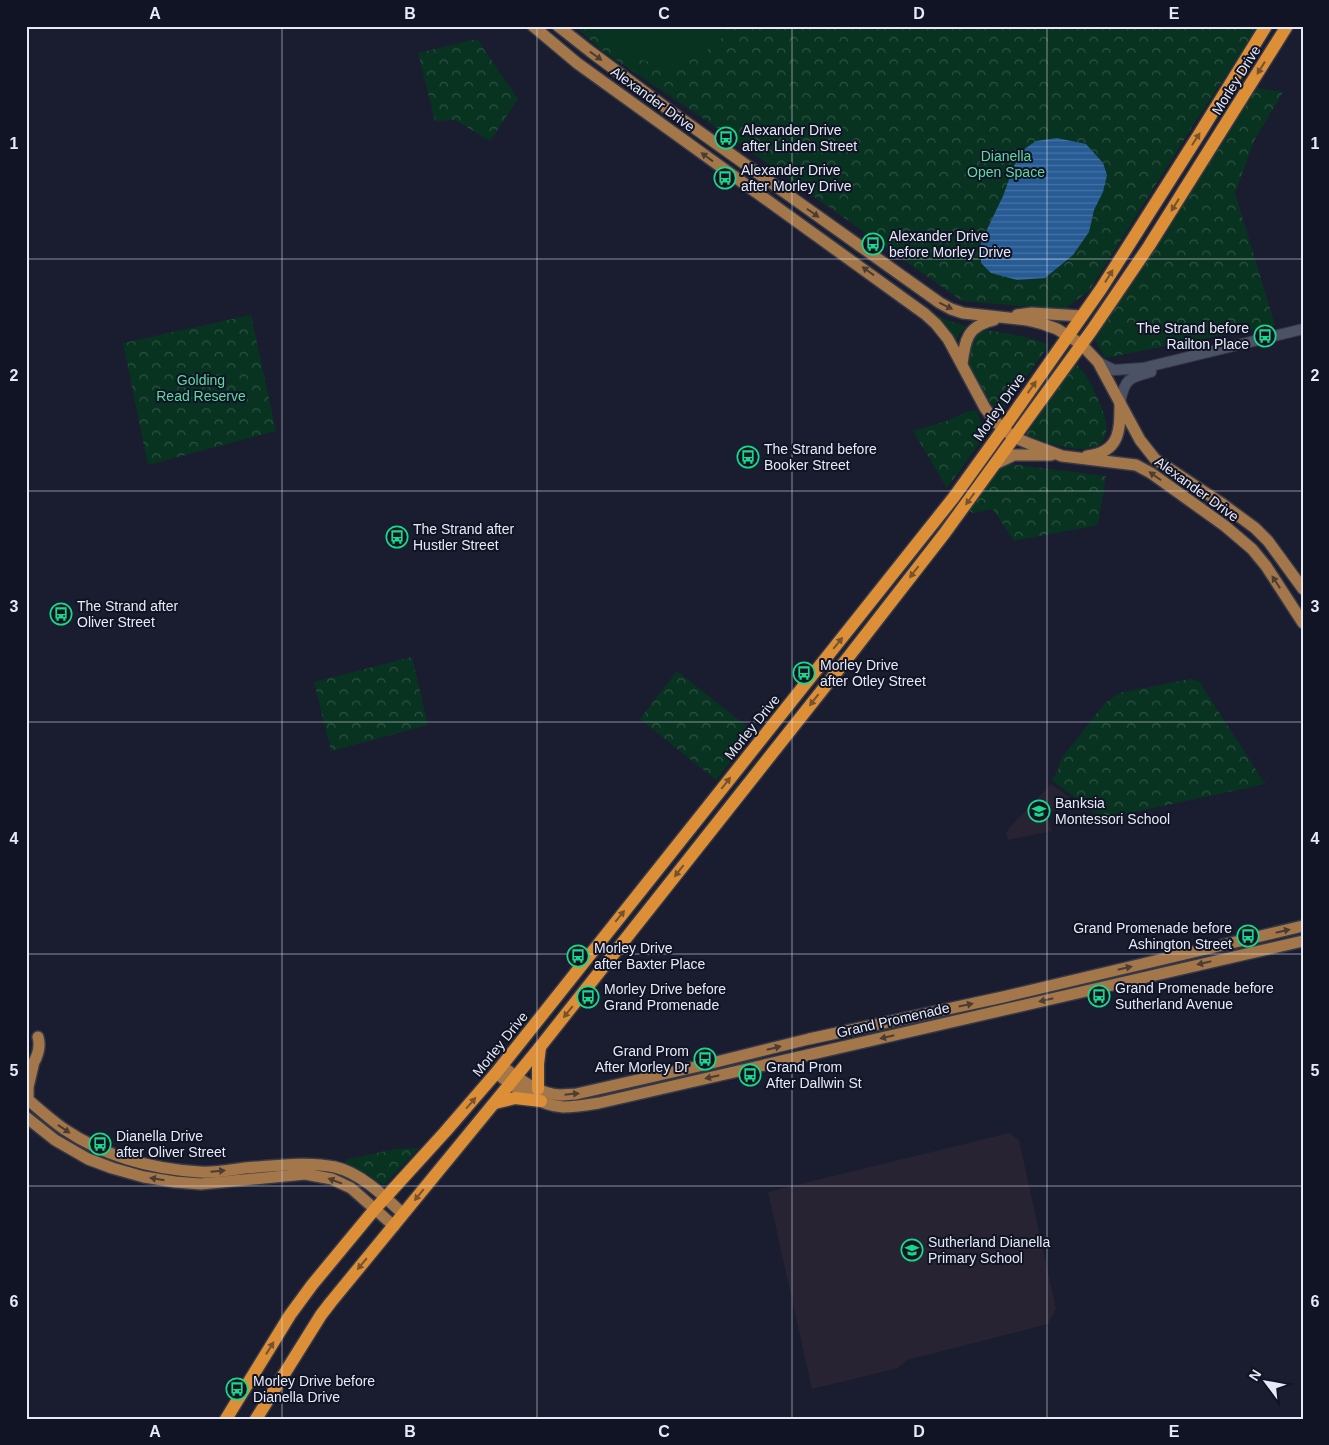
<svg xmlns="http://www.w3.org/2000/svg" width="1329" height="1445" viewBox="0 0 1329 1445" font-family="Arial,sans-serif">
<defs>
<pattern id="forest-crowns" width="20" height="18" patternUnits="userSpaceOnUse" patternTransform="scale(1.25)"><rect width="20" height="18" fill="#093321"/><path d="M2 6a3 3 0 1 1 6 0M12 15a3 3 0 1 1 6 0" fill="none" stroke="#2d5142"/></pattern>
<pattern id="water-rules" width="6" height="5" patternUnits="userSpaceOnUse" patternTransform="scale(1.25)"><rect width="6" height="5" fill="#275b94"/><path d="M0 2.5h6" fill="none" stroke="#4673a4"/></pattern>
</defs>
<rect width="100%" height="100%" fill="#191d2f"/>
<g fill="#272333">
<path d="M1051 784 1069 797 1058 810 1046 812 1052 831 1008 840 1006 834 1008 829Z"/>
<path d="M1009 1133 1019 1140 1056 1309 1048 1324 907 1360 898 1368 812 1389 768 1192Z"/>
</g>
<g fill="url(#forest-crowns)">
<path d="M575 26H1258L1192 127 1089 291 1067 307 1066 310 1051 311 1022 306 962 301 710 123 601 50Z"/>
<path d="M477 39 518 99 490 141 455 120 435 121 418 53Z"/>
<path d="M1257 88 1283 92 1254 141 1235 193 1275 325 1105 358 1095 340Z"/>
<path d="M934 314 949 321 967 326 959 334 954 347Z"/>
<path d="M251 315 276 431 148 465 123 343Z"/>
<path d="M985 330C1007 333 1028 336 1049 345L999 415C990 404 969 371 967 358 966 354 968 347 968 342L980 332Z"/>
<path d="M1076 364C1088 375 1094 390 1100 404 1128 468 1058 449 1026 434Z"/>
<path d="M976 410C981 422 984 430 980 442L947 488 913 431 947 421 966 412Z"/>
<path d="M1009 464 1106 476 1098 525 1014 541 993 509 973 513 968 510 995 472 1001 466Z"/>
<path d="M412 657 428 725 331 751 314 682Z"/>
<path d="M677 671 754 732 716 780 640 719Z"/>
<path d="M1190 679 1199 681 1265 784 1102 819 1052 780 1058 770 1061 759 1105 703 1119 693Z"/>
<path d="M419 1148 384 1185 346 1163 345 1160 395 1149Z"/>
</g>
<path fill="#093321" d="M580 26H730L717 44 683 64H658L621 55Z"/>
<path fill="url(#water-rules)" d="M1057 138 1086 144 1103 163 1107 175 1103 192 1094 210 1089 232 1073 255 1045 278 1017 280 991 273 981 263V242L1003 196 1014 166 1023 150 1036 141Z"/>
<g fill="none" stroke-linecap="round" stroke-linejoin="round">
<g stroke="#363948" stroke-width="12">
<g id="secondary">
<path d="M1098 362 1114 370 1143 368 1303 329"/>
<path d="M1120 402C1125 378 1129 378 1151 372"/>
</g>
</g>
<g stroke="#363948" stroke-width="14">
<g id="primary">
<path d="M533 26 577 63 925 314 936 324 948 339 985 408 994 420 1003 429 1014 437 1030 444 1062 456 1136 465 1151 473 1225 526 1252 549 1266 566 1303 623"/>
<path d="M558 26 591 52 669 110 940 303 951 309 963 313 1027 320 1043 324 1057 329 1081 344 1098 362 1140 440 1155 459 1221 503 1255 528 1268 541 1303 589"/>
<path d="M1017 315 1032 313 1082 316"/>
<path d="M962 364C965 340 967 326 994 320"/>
<path d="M1087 456C1120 452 1120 431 1120 403"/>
<path d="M995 464 1014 455H1051"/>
<path d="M502 1066C518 1078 538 1094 560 1095 565 1095 571 1094 576 1094L708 1064 809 1039 1003 997 1303 926"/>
<path d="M496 1073C515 1088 538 1105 563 1107 575 1107 587 1105 599 1103L1303 941"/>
<path d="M26 1074C34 1064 42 1050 38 1037"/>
<path d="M26 1098C39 1109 51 1120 64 1129 104 1156 152 1169 200 1172 214 1173 230 1170 245 1168 274 1166 307 1161 335 1167 361 1173 385 1197 403 1214"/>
<path d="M28 1100V1087L33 1066"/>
<path d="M26 1117 55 1140 88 1159 112 1168 144 1177 175 1182 201 1184 305 1174 332 1179 351 1188 394 1226"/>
</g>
</g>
<g stroke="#363948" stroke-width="15">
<g id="highway">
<path d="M538 1089V1064L540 1047"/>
<path d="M495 1103 515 1098 541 1101"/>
<path d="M226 1419 290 1315 312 1285 374 1210 445 1132 496 1073 954 497 1003 429 1101 289 1200 133 1266 26"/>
<path d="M256 1419 321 1315 331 1302 540 1047 850 655 944 534 1092 330 1149 246 1287 26"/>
</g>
</g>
<use href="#secondary" stroke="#4c5266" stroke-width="10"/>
<use href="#primary" stroke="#a3774a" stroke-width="11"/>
<use href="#highway" stroke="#dd8f38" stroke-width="12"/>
</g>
<defs><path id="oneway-solid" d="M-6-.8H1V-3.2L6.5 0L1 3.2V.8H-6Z" transform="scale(1.25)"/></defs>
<g fill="#4b3c34">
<use href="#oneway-solid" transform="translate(596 56) rotate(36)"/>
<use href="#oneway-solid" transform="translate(707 157) rotate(-144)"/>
<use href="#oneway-solid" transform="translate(813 213) rotate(35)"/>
<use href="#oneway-solid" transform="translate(868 271) rotate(-144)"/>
<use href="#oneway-solid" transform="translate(946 306) rotate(26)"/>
<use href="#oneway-solid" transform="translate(1155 476) rotate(-145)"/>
<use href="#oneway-solid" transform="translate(1276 582) rotate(-123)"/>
<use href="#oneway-solid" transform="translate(1283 931) rotate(-13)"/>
<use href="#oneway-solid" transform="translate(1204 963) rotate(167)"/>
<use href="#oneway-solid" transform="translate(1125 968) rotate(-13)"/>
<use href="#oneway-solid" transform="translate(1046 1000) rotate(167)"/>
<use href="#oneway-solid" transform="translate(966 1005) rotate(-12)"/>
<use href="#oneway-solid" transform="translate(887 1037) rotate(167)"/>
<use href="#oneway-solid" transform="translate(774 1048) rotate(-14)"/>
<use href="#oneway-solid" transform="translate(712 1077) rotate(167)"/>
<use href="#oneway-solid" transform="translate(572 1094) rotate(-6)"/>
<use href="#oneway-solid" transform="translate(64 1129) rotate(34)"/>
<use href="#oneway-solid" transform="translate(218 1171) rotate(-5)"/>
<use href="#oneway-solid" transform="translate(157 1179) rotate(-171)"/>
<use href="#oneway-solid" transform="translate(335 1181) rotate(-159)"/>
</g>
<g fill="#76522e">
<use href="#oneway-solid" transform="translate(1261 68) rotate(122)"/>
<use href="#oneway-solid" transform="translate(1196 139) rotate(-57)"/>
<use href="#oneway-solid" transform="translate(1175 205) rotate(122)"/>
<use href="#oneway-solid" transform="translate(1109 276) rotate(-58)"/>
<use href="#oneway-solid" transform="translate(1032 387) rotate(-55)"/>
<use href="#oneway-solid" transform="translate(970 499) rotate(126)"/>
<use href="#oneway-solid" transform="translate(914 572) rotate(128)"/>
<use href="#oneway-solid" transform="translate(838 643) rotate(-51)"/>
<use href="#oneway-solid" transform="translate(814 700) rotate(128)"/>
<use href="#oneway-solid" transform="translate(726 783) rotate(-52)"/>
<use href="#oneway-solid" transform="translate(679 871) rotate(128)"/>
<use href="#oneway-solid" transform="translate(620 916) rotate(-51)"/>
<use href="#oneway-solid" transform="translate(568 1012) rotate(129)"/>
<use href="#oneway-solid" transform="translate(471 1103) rotate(-49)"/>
<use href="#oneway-solid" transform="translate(419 1195) rotate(129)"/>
<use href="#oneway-solid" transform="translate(362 1264) rotate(130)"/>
<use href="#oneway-solid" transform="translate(270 1348) rotate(-58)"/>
</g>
<path fill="none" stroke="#e6eaf7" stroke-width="1" stroke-opacity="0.55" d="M282 26V1419M537 26V1419M792 26V1419M1047 26V1419M26 259H1303M26 491H1303M26 722H1303M26 954H1303M26 1186H1303"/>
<defs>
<g id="bus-ring" transform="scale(1.125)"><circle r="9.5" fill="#101425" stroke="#17d989" stroke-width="1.5"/><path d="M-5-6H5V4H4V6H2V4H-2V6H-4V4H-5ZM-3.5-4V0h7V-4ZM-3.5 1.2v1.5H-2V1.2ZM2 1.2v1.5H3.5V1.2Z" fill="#17d989"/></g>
<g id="school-ring" transform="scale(1.125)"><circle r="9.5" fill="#101425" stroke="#17d989" stroke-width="1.5"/><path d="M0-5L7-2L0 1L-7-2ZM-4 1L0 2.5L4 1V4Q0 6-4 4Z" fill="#17d989"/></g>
</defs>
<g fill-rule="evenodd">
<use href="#bus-ring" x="726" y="138"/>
<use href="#bus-ring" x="725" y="178"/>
<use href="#bus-ring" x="873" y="244"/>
<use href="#bus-ring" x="1265" y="336"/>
<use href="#bus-ring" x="748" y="457"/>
<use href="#bus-ring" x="397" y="537"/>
<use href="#bus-ring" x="61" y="614"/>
<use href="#bus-ring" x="804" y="673"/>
<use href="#school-ring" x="1039" y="811"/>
<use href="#bus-ring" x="1248" y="936"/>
<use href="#bus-ring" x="578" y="956"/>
<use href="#bus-ring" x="1099" y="996"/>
<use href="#bus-ring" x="588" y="997"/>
<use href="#bus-ring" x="705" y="1059"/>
<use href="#bus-ring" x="750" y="1075"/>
<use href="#bus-ring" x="100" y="1144"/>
<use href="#school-ring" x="912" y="1250"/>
<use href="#bus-ring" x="237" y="1389"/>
</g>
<g text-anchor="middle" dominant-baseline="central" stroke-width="4" stroke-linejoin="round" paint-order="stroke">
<g font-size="14" fill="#e6eaf7" stroke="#101425">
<text transform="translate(1236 80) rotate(-58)">Morley Drive</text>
<text transform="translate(653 99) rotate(36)">Alexander Drive</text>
<text transform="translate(999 407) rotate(-55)">Morley Drive</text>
<text transform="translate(1197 489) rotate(36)">Alexander Drive</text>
<text transform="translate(752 727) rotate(-51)">Morley Drive</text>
<text transform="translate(893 1020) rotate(-13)">Grand Promenade</text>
<text transform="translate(500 1044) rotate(-51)">Morley Drive</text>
</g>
<g font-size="14" fill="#e6eaf7" stroke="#101425" text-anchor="start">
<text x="742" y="130">Alexander Drive<tspan x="742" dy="16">after Linden Street</tspan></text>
<text x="741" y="170">Alexander Drive<tspan x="741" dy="16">after Morley Drive</tspan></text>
<text x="889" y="236">Alexander Drive<tspan x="889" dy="16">before Morley Drive</tspan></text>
<text x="1249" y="328" text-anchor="end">The Strand before<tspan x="1249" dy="16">Railton Place</tspan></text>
<text x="764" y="449">The Strand before<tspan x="764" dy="16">Booker Street</tspan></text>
<text x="413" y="529">The Strand after<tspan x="413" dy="16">Hustler Street</tspan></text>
<text x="77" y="606">The Strand after<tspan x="77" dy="16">Oliver Street</tspan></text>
<text x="820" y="665">Morley Drive<tspan x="820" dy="16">after Otley Street</tspan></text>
<text x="1055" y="803">Banksia<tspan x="1055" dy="16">Montessori School</tspan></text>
<text x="1232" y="928" text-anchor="end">Grand Promenade before<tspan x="1232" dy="16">Ashington Street</tspan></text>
<text x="594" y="948">Morley Drive<tspan x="594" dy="16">after Baxter Place</tspan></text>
<text x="1115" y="988">Grand Promenade before<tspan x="1115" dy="16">Sutherland Avenue</tspan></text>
<text x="604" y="989">Morley Drive before<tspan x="604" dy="16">Grand Promenade</tspan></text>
<text x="689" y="1051" text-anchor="end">Grand Prom<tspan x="689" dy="16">After Morley Dr</tspan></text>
<text x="766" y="1067">Grand Prom<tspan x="766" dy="16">After Dallwin St</tspan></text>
<text x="116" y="1136">Dianella Drive<tspan x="116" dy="16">after Oliver Street</tspan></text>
<text x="928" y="1242">Sutherland Dianella<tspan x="928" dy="16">Primary School</tspan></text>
<text x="253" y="1381">Morley Drive before<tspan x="253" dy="16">Dianella Drive</tspan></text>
</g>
<g font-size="14" fill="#5ed9a0" stroke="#101425">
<text x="1006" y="156">Dianella<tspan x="1006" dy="16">Open Space</tspan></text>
<text x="201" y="380">Golding<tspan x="201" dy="16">Read Reserve</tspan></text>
</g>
</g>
<rect width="1329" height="1445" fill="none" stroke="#101425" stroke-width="55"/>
<g transform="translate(1266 1382) rotate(302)" stroke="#101425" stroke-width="4" paint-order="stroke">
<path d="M0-4L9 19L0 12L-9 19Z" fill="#e6eaf7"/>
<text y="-8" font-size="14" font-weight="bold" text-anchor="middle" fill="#e6eaf7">N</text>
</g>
<rect x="28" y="28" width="1274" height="1390" fill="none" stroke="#e6eaf7" stroke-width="2"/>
<g font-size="16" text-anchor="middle" font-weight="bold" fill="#e6eaf7">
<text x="155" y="19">A</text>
<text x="410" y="19">B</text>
<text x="664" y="19">C</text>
<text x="919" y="19">D</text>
<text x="1174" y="19">E</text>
<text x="14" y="149">1</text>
<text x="1315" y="149">1</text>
<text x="14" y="381">2</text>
<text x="1315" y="381">2</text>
<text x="14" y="612">3</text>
<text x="1315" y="612">3</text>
<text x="14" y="844">4</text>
<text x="1315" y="844">4</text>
<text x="14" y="1076">5</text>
<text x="1315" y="1076">5</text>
<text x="14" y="1307">6</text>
<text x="1315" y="1307">6</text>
<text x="155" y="1437">A</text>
<text x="410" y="1437">B</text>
<text x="664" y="1437">C</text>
<text x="919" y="1437">D</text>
<text x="1174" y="1437">E</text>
</g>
</svg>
